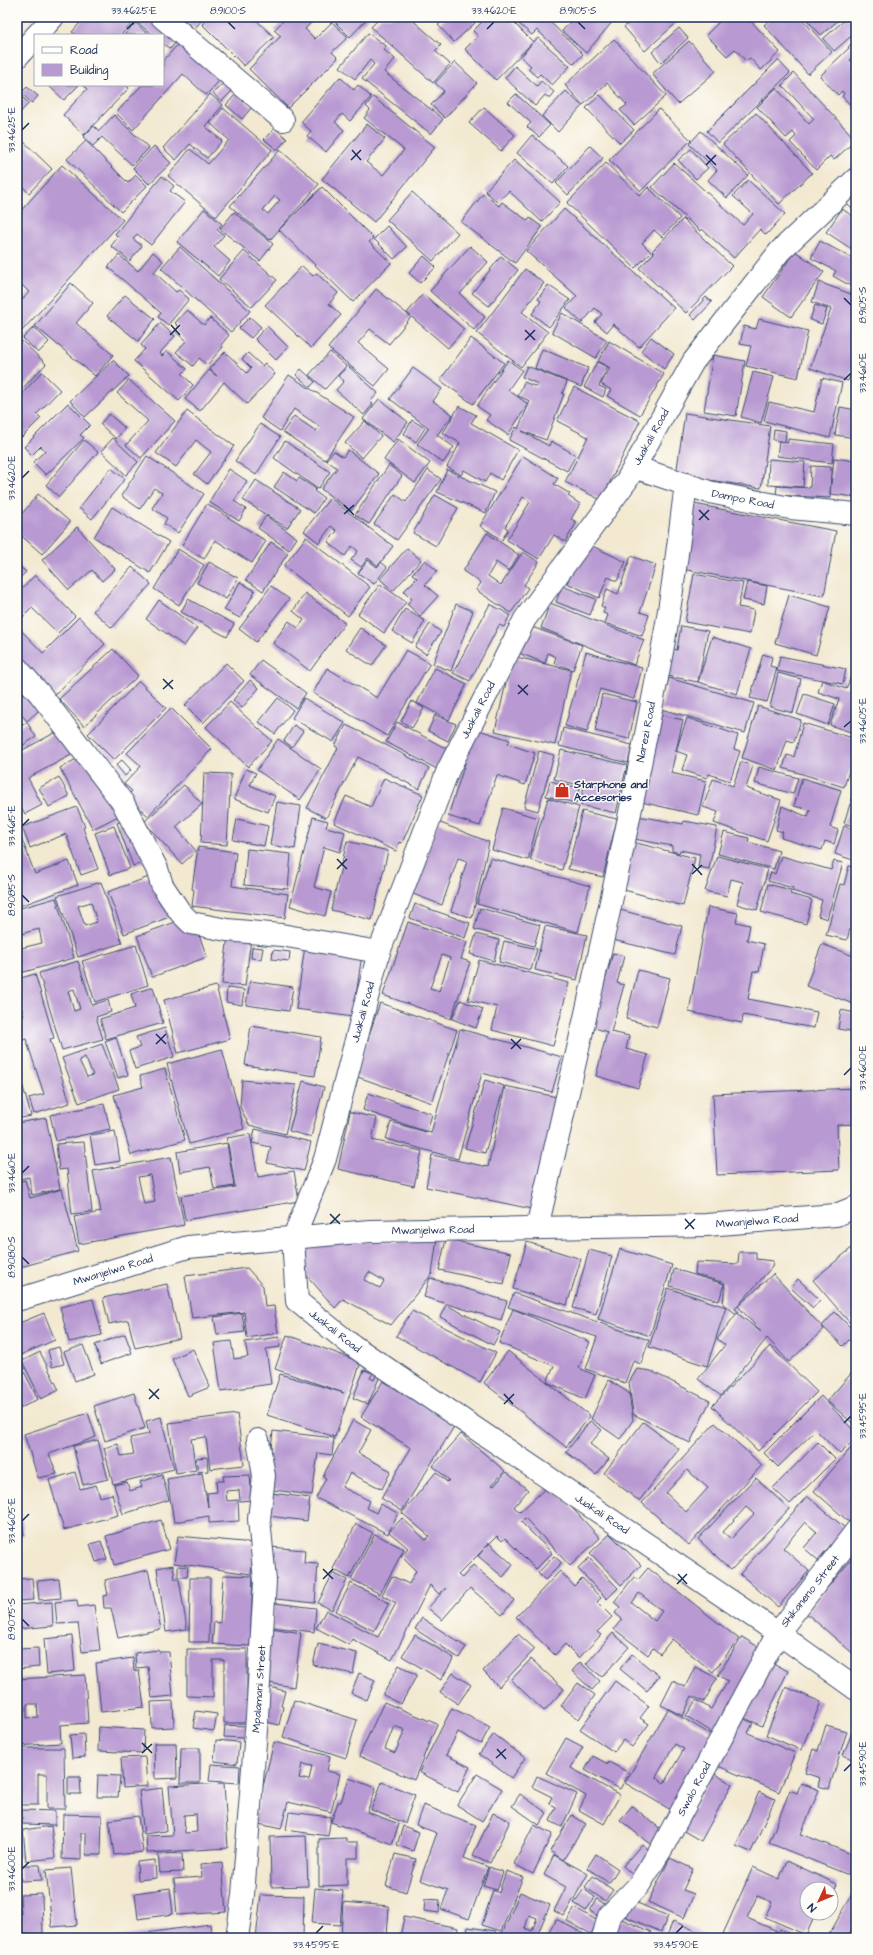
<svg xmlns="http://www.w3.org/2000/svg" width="873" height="1955" viewBox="0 0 873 1955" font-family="'Architects Daughter',sans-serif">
<rect width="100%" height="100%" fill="#fdfcf7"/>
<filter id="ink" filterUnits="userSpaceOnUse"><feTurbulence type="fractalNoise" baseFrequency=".025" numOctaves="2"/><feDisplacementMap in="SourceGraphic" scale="8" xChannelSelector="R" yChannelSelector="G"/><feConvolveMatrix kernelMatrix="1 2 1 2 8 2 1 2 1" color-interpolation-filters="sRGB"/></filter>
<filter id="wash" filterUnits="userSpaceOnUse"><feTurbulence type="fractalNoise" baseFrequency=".012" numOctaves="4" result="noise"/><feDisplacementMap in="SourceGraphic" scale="16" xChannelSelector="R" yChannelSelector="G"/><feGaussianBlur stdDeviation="0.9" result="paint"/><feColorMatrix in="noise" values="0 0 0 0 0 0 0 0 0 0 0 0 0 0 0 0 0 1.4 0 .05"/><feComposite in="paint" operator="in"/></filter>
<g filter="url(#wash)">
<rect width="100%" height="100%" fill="#f3e9d1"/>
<g id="blocks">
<g fill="#b899d2" fill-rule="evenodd">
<path d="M85 17H132L135 20 121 35H76L72 32Z"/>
<path d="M140 17H155L180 37 170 49 163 43V35H153L137 22Z"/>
<path d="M181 17H205L194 29Z"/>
<path d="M210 17H253L274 37 244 66 202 24Z"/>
<path d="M287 17H316L305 29 315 39 332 22 348 37 332 52 338 58 288 108 249 69 281 36 274 30Z"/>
<path d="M330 17H369L350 37Z"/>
<path d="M381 17H409L441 45 435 51 450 64 433 83 371 27Z"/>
<path d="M447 17H470L475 23 454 42 438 25Z"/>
<path d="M487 17H494L496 20 499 17H508L533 42 538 38 570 66 552 85 540 74 537 77 528 69 531 66 521 57 532 43 496 80 465 49 478 36 473 31Z"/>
<path d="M526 17H545L583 54 574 64 537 30 532 35 519 24Z"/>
<path d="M569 17H610L614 20 586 53 562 31 572 20Z"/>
<path d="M616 17H630L623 24Z"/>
<path d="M636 17H683L645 51 624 27Z"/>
<path d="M716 17H747L780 52 761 70 750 58 746 61 735 49 727 56 706 35 720 21Z"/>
<path d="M773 17H800L832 52 808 74 764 25Z"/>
<path d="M804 17H842L821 35Z"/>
<path d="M848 17 856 25V32L834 51 823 39Z"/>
<path d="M136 23 149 35H124Z"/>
<path d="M679 28 688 38 661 63 652 52Z"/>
<path d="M368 33 386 46 383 49 395 59 384 72 443 119 431 134 362 79 374 64 370 60 355 79 340 67Z"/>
<path d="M614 39 666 96 634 125 620 110 627 105 607 83 583 105 565 85Z"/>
<path d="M856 39V54L850 60 856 66V111L842 96 844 94 842 91 838 95 820 76 849 48 848 47Z"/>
<path d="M689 41 716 71 678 104 652 74Z"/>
<path d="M179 43 220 80 206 95 183 74 133 130 116 113 142 85H163V61Z"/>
<path d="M778 60 790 73 718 143 707 131Z"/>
<path d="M455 62 477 83 445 118 431 105 444 91 435 83Z"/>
<path d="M515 66 537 86 541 81 554 92 549 98 545 95 535 106 505 78Z"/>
<path d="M794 73 856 140 834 160 830 156 816 170 790 142 796 136 793 132 786 138 757 107 776 88 809 124 814 119 782 85Z"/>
<path d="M340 77 354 90 358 85 371 97 350 121 342 114 335 122 344 130 326 152 307 136 311 131 301 122Z"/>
<path d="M228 79 236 87 221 102 213 93Z"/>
<path d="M48 85H79L64 100Z"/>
<path d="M83 85H126L129 88 84 135 63 115 87 89Z"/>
<path d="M27 87 38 96 32 103 21 93Z"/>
<path d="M566 91 582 106 558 132 542 116Z"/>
<path d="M17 93 29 103 17 116Z"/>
<path d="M210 94 223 105 205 126 222 141 207 158 190 144 176 160 163 148Z"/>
<path d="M236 94 252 107 242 119 226 105Z"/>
<path d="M516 94 550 125 539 137 527 127 531 123 508 102Z"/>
<path d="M600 95 634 130 620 143 586 108Z"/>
<path d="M373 97 435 147 374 222 322 179 367 124 385 139 366 162 383 175 404 150 364 118 370 110 366 106Z"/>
<path d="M484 107 515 135 501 151 469 123Z"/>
<path d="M223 108 272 150 216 217 168 176 190 149 208 164 229 140 210 123Z"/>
<path d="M659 109 691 140 641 191 609 160Z"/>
<path d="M756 113 812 173 779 204 723 144Z"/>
<path d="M114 115 149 148 132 165 102 137 93 146 83 137 94 126 99 131Z"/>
<path d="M275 128 287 139 277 150 264 139Z"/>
<path d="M701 131 748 175 727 198 708 180 717 170 689 144Z"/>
<path d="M17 135 52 169 29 193 17 181Z"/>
<path d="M532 135 568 166 553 184 517 153Z"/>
<path d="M86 141 128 183 136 175 147 186 121 212 67 159Z"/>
<path d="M154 146 171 163 149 184 133 168Z"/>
<path d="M590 146 603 158 568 195 556 183Z"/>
<path d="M691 149 708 168 696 179 678 160Z"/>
<path d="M280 150 319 184 270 240 230 206ZM275 196 280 200 268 214 263 210Z"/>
<path d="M514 160 560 202 542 222 509 191 497 202 485 191Z"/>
<path d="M606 163 640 196 648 187 680 218 662 237 654 230 642 243 651 252 635 268 567 203Z"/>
<path d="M674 163 743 225 753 214 733 196 748 180 785 214 766 235 760 229 734 258 702 229 700 231 652 187Z"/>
<path d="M62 165 123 220 21 332 17 328V295L22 300 29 292 20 283 17 285V215Z"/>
<path d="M162 176 174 186 170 191 185 202 151 245 137 234 133 239 142 246 130 261 111 246 118 237 115 234Z"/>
<path d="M322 187 373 238 369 242 391 263 353 302 279 230Z"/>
<path d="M412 192 458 233 433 261 387 220Z"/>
<path d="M483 194 499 206 502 202 528 221 530 218 542 227 515 263 461 222Z"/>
<path d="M856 194V212L847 203Z"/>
<path d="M204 209 222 224 217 230 224 235 214 247 230 261 218 276 177 242Z"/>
<path d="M564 209 674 308 639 347 613 324 607 332 595 322 602 314 595 308 582 323 566 308 577 296 526 251Z"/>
<path d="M842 209 856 218V252L826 232Z"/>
<path d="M234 212 273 244 260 261 220 229Z"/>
<path d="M683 219 732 266 686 313 639 268 654 253 652 251Z"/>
<path d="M387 226 407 247 394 259 374 239Z"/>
<path d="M820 241 856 260V289L833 276 836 271 811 258Z"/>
<path d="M470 246 488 262 460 294 485 317 474 330 430 291Z"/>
<path d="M180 247 250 311 231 332 161 268Z"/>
<path d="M244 251 277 280 252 307 219 279Z"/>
<path d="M795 251 824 272 791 317 763 297Z"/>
<path d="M153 252 163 261 154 272 176 292 179 290 189 299 168 325 158 317 161 313 108 267 119 255 138 271Z"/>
<path d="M424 256 436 267 420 283 409 273Z"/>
<path d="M501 256 518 270 489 306 472 293Z"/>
<path d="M302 266 313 276 316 273 338 293 329 304 341 315 311 348 265 305Z"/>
<path d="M525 269 544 283 522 312 548 332 521 367 477 333Z"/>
<path d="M819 282 856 296V358L848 381 810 368 831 309 812 302Z"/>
<path d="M71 283 93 303 76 323 113 355 95 376 35 326Z"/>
<path d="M548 285 570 300 549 327 532 314 541 301 538 299Z"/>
<path d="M376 289 411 317 389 344 370 329 358 343 389 369 375 386 328 348Z"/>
<path d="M423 294 464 329 448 348 407 313Z"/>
<path d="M125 295 155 319 138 341 107 316Z"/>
<path d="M706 297 712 302 695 320 690 315Z"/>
<path d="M815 305 827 309 822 324 810 320Z"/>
<path d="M187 310 204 325 210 318 229 335 221 345 223 347 207 365 199 358 193 366 176 352 186 341 175 331 179 327 175 323Z"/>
<path d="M562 313 607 340 596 358 552 332Z"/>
<path d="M250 317 261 327 251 338 239 328Z"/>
<path d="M759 319 808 331 798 378 746 366 751 346 740 344 744 326 756 329Z"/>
<path d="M160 323 175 336 160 353 162 356 167 351 187 369 182 374 193 385 179 401 134 361 145 349 141 345Z"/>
<path d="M267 326 288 347 276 360 255 339Z"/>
<path d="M34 327 49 342 38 353 23 338Z"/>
<path d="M651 337 674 354 664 369 641 351Z"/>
<path d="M471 338 504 363 473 404 440 380Z"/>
<path d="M22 341 46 364 17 394V346Z"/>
<path d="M609 341 664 374 640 415 607 396 611 390 601 384 610 368 598 361Z"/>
<path d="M542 349 588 368 581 387 535 368Z"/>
<path d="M225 352 247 373 251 368 242 359 248 353 262 366 265 363 275 374 247 404 224 382 200 411 185 399 209 370 217 376 209 369Z"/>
<path d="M330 352 346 366 325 389 309 375Z"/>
<path d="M713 355 745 361 736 416 704 411Z"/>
<path d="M113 360 129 376 85 417 70 401Z"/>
<path d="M508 360 522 370 508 390 528 404 508 435 486 420 490 415 477 406Z"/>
<path d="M597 362 608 367 599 386 606 389 603 397 584 387Z"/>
<path d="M348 366 378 393 370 402 373 404 364 415 336 390 344 381 338 376Z"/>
<path d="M527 366 567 382 562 394H564L546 440 522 431 549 446 551 441 576 455 567 471 509 440 516 427 518 429 530 401 518 396 524 382 537 387 538 384 522 377Z"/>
<path d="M413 368 442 389 433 401 453 415 437 435 454 447 443 463 417 444 429 428 390 399Z"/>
<path d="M301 369 315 382 310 387 296 375Z"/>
<path d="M42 372 60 390 37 414 41 418 22 437 17 432V399Z"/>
<path d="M753 372 774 377 761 423 741 417Z"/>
<path d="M289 375 354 417 325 460 283 432 294 416 316 431 319 426 294 409 280 431 261 418Z"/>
<path d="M822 378 842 383 830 438 764 421 769 402 814 412Z"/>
<path d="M129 380 175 421 141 458 126 445 148 421 117 393Z"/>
<path d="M574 387 640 421 601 500 565 482 588 437 557 421Z"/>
<path d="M379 399 408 422 393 442 363 419Z"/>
<path d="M68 403 90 425 80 435 84 438 46 475 33 462 45 451 41 446 32 455 24 447Z"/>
<path d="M459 406 476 415 471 423 518 450 501 480 490 473 485 482 464 470 461 475 447 467 460 443 443 433Z"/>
<path d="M840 407 856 410V438L835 435Z"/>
<path d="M187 411 234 446 207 484 194 474 211 452 196 440 176 467 156 453Z"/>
<path d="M685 413 770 426 761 488 676 475Z"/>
<path d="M109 414 125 428 116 439 100 424Z"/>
<path d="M412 420 425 428 416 442 404 434Z"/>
<path d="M365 421 381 436 362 458 345 443Z"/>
<path d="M260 424 280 437 256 475 235 461Z"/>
<path d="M774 429 786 431 785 442 773 440Z"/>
<path d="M113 438 138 462 126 475 101 451Z"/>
<path d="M398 439 430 463 415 483 384 460Z"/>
<path d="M788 439 834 444 832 463 777 456 779 441 788 443Z"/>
<path d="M84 440 98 452 59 497 46 485Z"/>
<path d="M285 441 330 472 318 489 274 458Z"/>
<path d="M348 450 379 474 351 511 321 489 337 468 326 460 334 451 343 457Z"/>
<path d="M147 456 204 494 178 533 164 524 167 518 152 508 162 493 154 488 140 509 121 496Z"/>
<path d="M523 456 558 478 554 484 570 494 568 496 580 504 571 519 577 522 565 542 554 535 539 559 507 540 530 502 523 497 505 527 508 529 502 540 480 526Z"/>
<path d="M834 458 856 461V497L830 494Z"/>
<path d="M769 459 805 462 803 487 768 485Z"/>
<path d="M389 465 402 476 369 524 355 515Z"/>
<path d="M811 466 831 467 830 498 776 495 777 486 810 488Z"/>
<path d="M111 468 125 479 92 519 79 508Z"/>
<path d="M229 469 247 481 234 501 246 509 239 521 209 502Z"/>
<path d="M428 470 441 479 397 540 374 524 395 494 406 502Z"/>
<path d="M447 470 495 492 486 513 437 492Z"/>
<path d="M284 472 297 481 299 478 316 489 314 491 324 498 314 513 274 487Z"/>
<path d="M256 480 300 509 287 528 243 500Z"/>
<path d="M38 494 70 522 42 554 17 532V520Z"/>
<path d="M435 495 458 508 436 546 413 533Z"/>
<path d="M330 498 393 546 378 566 368 558 361 567 351 560 358 551 352 546 345 556 328 542 337 531 331 526 319 543 304 531Z"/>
<path d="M207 504 266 541 252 563 215 540 204 559 182 545Z"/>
<path d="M694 504 836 531 824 596 682 569Z"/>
<path d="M112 507 169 542 150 573 94 537Z"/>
<path d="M266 516 297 538 289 550 258 528Z"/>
<path d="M77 527 115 569 102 581 92 570 69 590 42 560Z"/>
<path d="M487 533 519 555 509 571 496 562 488 576 501 585 523 552 539 562 524 585 528 588 511 613 476 590 481 583 463 571Z"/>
<path d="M306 537 370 587 348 616 284 566Z"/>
<path d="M271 542 288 553 263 591 246 580Z"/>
<path d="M586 543 626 562 617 581 608 577 599 598 567 583Z"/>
<path d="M407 548 421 560 393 591 380 579Z"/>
<path d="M178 549 204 565 179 605 154 589Z"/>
<path d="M631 556 656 565 640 612 649 615 642 636 605 623 608 615 603 613 605 608 601 606 607 589 618 594Z"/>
<path d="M368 560 377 567 381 562 387 567 374 584 358 573Z"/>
<path d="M425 560 437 571 425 585 438 596 420 616 407 604 412 599 404 591 417 578 412 574Z"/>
<path d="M209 562 238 578 226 599 197 583Z"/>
<path d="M17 564 26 572 17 581Z"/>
<path d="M132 567 151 584 112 628 93 611Z"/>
<path d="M694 574 743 583 738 607 754 610 750 634 685 622Z"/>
<path d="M35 575 75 616 58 633 32 608 21 619 17 616 18 593Z"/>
<path d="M240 582 255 591 240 618 224 610Z"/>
<path d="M747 582 767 586 764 604 743 600Z"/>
<path d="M380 584 406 602 384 633 358 614Z"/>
<path d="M271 586 289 599 256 642 239 629Z"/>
<path d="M562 586 596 599 590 615 556 602Z"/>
<path d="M305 593 345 623 310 671 273 643 289 621 298 628 304 620 293 611Z"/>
<path d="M789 595 830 607 816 655 775 643Z"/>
<path d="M188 599 234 624 227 637 181 612Z"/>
<path d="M159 600 197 628 184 646 146 619Z"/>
<path d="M550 603 644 640 634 665 541 628Z"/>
<path d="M456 604 473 611 451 671 433 664Z"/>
<path d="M490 604 510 615 504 627 499 625 470 681 453 673Z"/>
<path d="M405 609 425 621 412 643 392 631Z"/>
<path d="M79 617 105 644 53 697 17 657V626L43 653Z"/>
<path d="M430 624 441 632 426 654 415 647Z"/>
<path d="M529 626 582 645 573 670 554 663 556 657 548 653 545 663 519 653Z"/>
<path d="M681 626 708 631 698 682 663 675 669 648 677 650Z"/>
<path d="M360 628 386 645 372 666 346 649Z"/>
<path d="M712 637 751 649 737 694 698 682Z"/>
<path d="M113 649 138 676 84 726 59 699Z"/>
<path d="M406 650 430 663 387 736 313 693 327 668 377 698Z"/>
<path d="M586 652 642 668 634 699 600 689 587 732 565 726Z"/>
<path d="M763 654 772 657 770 666 777 668 767 702 750 698Z"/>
<path d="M512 656 571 670 555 745 495 731Z"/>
<path d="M780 656 846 669 843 684 777 671Z"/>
<path d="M261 660 306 693 296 708 250 675Z"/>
<path d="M17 661 47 703 27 721 17 710Z"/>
<path d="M226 663 244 681 203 723 185 705Z"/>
<path d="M435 668 467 684 449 720 417 703Z"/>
<path d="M778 673 801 679 793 713 770 707Z"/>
<path d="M852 674 856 676V734L830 725 839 699 818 692 822 680 846 689Z"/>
<path d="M669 678 754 703 745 733 661 709Z"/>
<path d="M250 680 259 688 242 708 233 700Z"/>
<path d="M139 681 166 708 114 760 88 734Z"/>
<path d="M602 694 637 702 629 739 595 731Z"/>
<path d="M804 694 835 704 828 725 797 714Z"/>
<path d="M278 698 293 710 275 734 259 722Z"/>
<path d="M304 698 345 723 333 742 292 718Z"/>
<path d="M412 701 424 708 412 728 401 721Z"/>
<path d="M230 702 272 741 248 767 206 727Z"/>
<path d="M758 706 801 720 794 742 787 740 777 770 742 758Z"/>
<path d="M171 708 212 749 148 816 127 796 132 791 124 784 141 766 127 753Z"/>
<path d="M657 714 683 720 671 773 706 781 698 815 637 801Z"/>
<path d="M435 715 456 724 448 741 428 731Z"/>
<path d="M687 718 738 735 734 749 740 751 730 781 709 774 707 778 682 770 687 755 676 751Z"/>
<path d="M27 722 36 737 17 749V729Z"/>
<path d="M397 722 447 749 437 769 386 742Z"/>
<path d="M803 723 856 739V748L844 787 783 768 787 755 794 757Z"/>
<path d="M294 725 303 731 292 747 284 741Z"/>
<path d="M346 725 369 736 429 768 419 789 358 757 326 818 307 808 338 748 335 746Z"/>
<path d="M563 728 632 745 628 763 559 746Z"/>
<path d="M62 729 75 753 28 778 42 805 25 814 17 799V753Z"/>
<path d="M476 729 510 740 508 744 535 753 525 785 497 775 480 826 448 816Z"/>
<path d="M278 739 321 769 300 800 257 770Z"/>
<path d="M561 750 627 765 616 813 580 805 584 786 554 779Z"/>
<path d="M539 751 554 755 538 811 524 807Z"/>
<path d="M89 752 122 814 93 829 60 768Z"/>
<path d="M122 760 131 770 125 776 116 765Z"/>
<path d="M741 762 753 766 746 788 781 800 767 841 714 823 718 812 703 807 713 779 733 786Z"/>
<path d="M759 767 798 778 793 794 755 783Z"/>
<path d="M246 769 256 773 250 785 275 796 268 812 234 799Z"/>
<path d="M204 773 231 774 227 845 201 843Z"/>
<path d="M59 777 69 796 49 807 39 788Z"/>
<path d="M384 778 423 795 402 843 399 842 396 851 334 823 346 796 371 807Z"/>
<path d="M802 778 841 790 830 827 838 830 834 844 825 841 822 850 781 838 783 832 776 830 782 806 808 817 810 810 794 806Z"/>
<path d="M550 781 580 788 576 803 546 796Z"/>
<path d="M184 785 202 804 176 827 196 851 182 864 144 822Z"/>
<path d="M856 785V827L844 823Z"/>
<path d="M548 798 579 807 562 870 530 860Z"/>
<path d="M277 802 301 806 295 849 270 845Z"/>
<path d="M77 807 85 827 83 828 98 869 81 875 66 834 30 848 22 827Z"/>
<path d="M503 808 539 818 528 860 492 850Z"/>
<path d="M582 811 617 819 603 877 568 869Z"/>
<path d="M638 816 683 824 684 821 717 827 709 869 698 867 700 854 680 850 679 853 672 851V846L634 839Z"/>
<path d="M313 817 328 821 326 827 345 832 340 852 324 847 314 887 331 892 325 916 290 906Z"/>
<path d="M129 819 145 862 133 866 117 823Z"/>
<path d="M237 819 268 826 264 846 233 840Z"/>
<path d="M438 822 489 842 472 918 451 911 467 861 458 858 442 905 413 894Z"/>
<path d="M114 826 130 868 110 875 95 833Z"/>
<path d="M844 826 856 830V861L835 854Z"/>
<path d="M18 829 35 874 69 861 78 885 17 907V830Z"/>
<path d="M724 832 749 838 748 842 779 851 774 869 718 854Z"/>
<path d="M347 841 388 851 372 920 331 910Z"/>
<path d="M629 841 695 858 683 906 617 888Z"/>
<path d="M198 847 236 852 232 886 288 894 285 918 192 906 194 890 192 889Z"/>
<path d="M247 849 291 854 288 889 244 885Z"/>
<path d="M717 856 768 869 757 910 737 904 743 882 731 879 727 896 705 891Z"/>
<path d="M781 856 831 870 834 861 843 863 827 919 818 916 822 900 792 891 793 888 768 881 771 872 775 874Z"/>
<path d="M490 858 590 886 578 932 477 904Z"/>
<path d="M849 866 856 868V906L847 940 826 935 840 884 844 885Z"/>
<path d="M157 874 172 916 124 934 108 892Z"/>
<path d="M101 882 122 943 78 957 57 896ZM91 902 97 922 85 926 78 906Z"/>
<path d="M768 884 791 890 790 894 812 900 806 924 761 912Z"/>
<path d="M56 898 74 958 17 974V949L42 943 39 929 17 935V909Z"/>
<path d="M415 904 470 923 465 938 410 918Z"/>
<path d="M708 907 738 913 736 922 750 925 747 940 764 944 759 972 753 971 748 999 817 1012 814 1028 743 1015 742 1023 689 1012Z"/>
<path d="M480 908 540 925 534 946 474 929Z"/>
<path d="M620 910 682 926 675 955 613 940Z"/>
<path d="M192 916 207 957 152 977 137 936Z"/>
<path d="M408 922 467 942 461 959 470 962 451 1019 383 995ZM442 955 450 958 439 991 430 988Z"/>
<path d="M545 926 587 935 577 980 535 970Z"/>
<path d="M229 928 252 931 245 986 222 984Z"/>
<path d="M307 932 364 940 353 1017 296 1009Z"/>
<path d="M476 934 499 940 494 961 470 954Z"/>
<path d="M504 941 537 949 531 970 499 962Z"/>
<path d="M822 944 856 957V1005L806 986Z"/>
<path d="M136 945 148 985 95 1002 82 961Z"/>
<path d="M252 947 263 948 261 959 251 958Z"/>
<path d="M273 950 290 952 289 961 272 959Z"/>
<path d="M613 953 624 956 617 983 624 985 611 1032 629 1036 626 1049 648 1055 638 1088 596 1076 607 1032 592 1027Z"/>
<path d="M479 960 569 983 553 1046 492 1030 497 1007 468 1000Z"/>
<path d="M78 961 92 1005 108 1000 111 1012 96 1017 103 1039 62 1050 39 973ZM74 989 80 1009 74 1011 68 991Z"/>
<path d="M638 970 670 978 657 1027 626 1019Z"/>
<path d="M35 974 54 1038 50 1039 70 1103 34 1114 29 1098 44 1094 26 1039 17 1042V1018L24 1016 17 994V979Z"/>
<path d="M250 981 293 987 289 1011 246 1005Z"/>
<path d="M216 986 230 1039 178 1053 164 1000Z"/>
<path d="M153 987 163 1023 106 1039 100 1019 135 1008 131 994Z"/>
<path d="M227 988 244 990 242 1005 226 1002Z"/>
<path d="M460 1000 483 1009 476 1028 452 1019Z"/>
<path d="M380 1003 457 1030 432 1103 355 1076Z"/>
<path d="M841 1010 856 1013V1032L838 1029Z"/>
<path d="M251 1026 321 1037 315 1076 245 1065Z"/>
<path d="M165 1028 174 1057 135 1069 129 1051 140 1047 136 1037Z"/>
<path d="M460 1029 562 1057 552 1092 482 1073 458 1159 386 1139 391 1122 431 1133Z"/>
<path d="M116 1037 128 1075 118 1078 105 1041Z"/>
<path d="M102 1044 119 1089 79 1103 62 1058ZM85 1057 93 1075 87 1077 79 1060Z"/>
<path d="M222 1049 244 1129 189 1144 167 1064Z"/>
<path d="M17 1065 31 1116 17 1119Z"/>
<path d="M165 1069 185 1140 131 1155 114 1095 143 1087 140 1076Z"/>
<path d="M242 1080 296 1085 285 1134 249 1125 240 1107Z"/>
<path d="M485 1080 504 1086 485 1153 465 1148Z"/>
<path d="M303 1081 324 1087 311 1137 289 1131Z"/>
<path d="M505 1086 557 1097 532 1209 426 1187 432 1155 488 1167Z"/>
<path d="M856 1088V1124L837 1125 839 1170 717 1175 713 1094Z"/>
<path d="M368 1093 432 1114 427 1132 363 1110Z"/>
<path d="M104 1104 110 1129 56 1141 50 1115Z"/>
<path d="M350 1112 377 1118 372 1140 422 1151 414 1186 338 1169Z"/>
<path d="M46 1118 60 1189 32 1195 29 1177 20 1179 17 1166V1155H20L19 1151 17 1152V1123Z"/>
<path d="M255 1129 311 1142 304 1171 267 1163 271 1147 252 1143Z"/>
<path d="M115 1131 120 1161 95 1165 90 1135Z"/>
<path d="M250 1134 258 1177 294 1171 299 1201 185 1220 181 1196 235 1187 227 1138Z"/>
<path d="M84 1142 92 1212 72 1214 67 1169 59 1170 56 1144Z"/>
<path d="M227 1143 234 1186 214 1189 210 1167 180 1172 177 1152Z"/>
<path d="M171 1157 184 1225 79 1244 74 1217 101 1212 93 1171ZM150 1175 155 1202 144 1204 138 1177Z"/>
<path d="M25 1180 30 1198 62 1189 78 1251 17 1268V1182Z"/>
<path d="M437 1239 432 1274 391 1325 343 1299 335 1308 296 1263 309 1245ZM369 1272 384 1281 380 1288 364 1280Z"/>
<path d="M446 1239 511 1253 504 1284 439 1270Z"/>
<path d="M527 1242 581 1259 567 1305 513 1289Z"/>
<path d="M854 1246 856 1248V1317L849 1322 813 1280Z"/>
<path d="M620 1249 672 1265 650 1336 598 1319Z"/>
<path d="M589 1250 612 1256 596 1314 573 1308Z"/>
<path d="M739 1252H756V1259L773 1261 772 1267 735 1309 739 1312 735 1313 723 1304 725 1283 695 1274 696 1262 738 1264Z"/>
<path d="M247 1268 263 1286 265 1307 274 1306 278 1333 247 1338 244 1312 192 1318 185 1276Z"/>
<path d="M674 1269 724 1284 719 1301 670 1286Z"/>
<path d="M773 1274 824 1329 789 1362 767 1338 721 1396 698 1379 725 1345 717 1339 737 1313 761 1332 738 1306Z"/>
<path d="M430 1278 507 1301 501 1320 424 1297Z"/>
<path d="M798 1279 820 1300 813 1308 791 1288Z"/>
<path d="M167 1284 180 1338 135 1348 128 1320 109 1324 103 1298Z"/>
<path d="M668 1288 726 1307 707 1366 649 1347Z"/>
<path d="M514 1293 649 1340 641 1364 633 1361 625 1383 586 1369 597 1337 508 1307Z"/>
<path d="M93 1299 102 1335 69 1342 60 1307Z"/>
<path d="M446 1305 500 1332 493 1345 440 1317Z"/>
<path d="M513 1309 590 1342 579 1368 595 1375 585 1399 547 1382 554 1366 499 1343Z"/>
<path d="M412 1311 496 1353 480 1382 396 1336Z"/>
<path d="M835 1312 856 1333 843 1346 822 1326Z"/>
<path d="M44 1313 55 1340 18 1356 17 1324Z"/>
<path d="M242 1313 245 1332 217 1335 214 1317Z"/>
<path d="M125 1334 132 1353 101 1364 95 1345Z"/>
<path d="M287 1335 361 1362 335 1437 267 1415 280 1374 344 1393 275 1369Z"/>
<path d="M279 1337 280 1347 266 1349 271 1384 221 1391 214 1343 231 1341 234 1359 248 1357 245 1342Z"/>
<path d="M83 1345 94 1374 75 1381 64 1352Z"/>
<path d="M770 1346 817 1392 758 1451 712 1406Z"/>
<path d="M59 1347 64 1364 52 1367 48 1350Z"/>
<path d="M193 1349 210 1387 188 1396 172 1359Z"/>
<path d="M508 1351 590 1416 566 1447 484 1383Z"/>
<path d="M40 1352 59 1390 41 1399 22 1361Z"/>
<path d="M19 1362 38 1399 17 1410V1363Z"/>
<path d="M856 1368V1426L827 1401Z"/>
<path d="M637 1369 651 1371 710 1401 690 1443 633 1414 629 1382Z"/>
<path d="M364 1370 373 1373 370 1378 374 1380 376 1375 380 1376 368 1404 353 1398Z"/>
<path d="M609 1380 629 1393 633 1420 620 1439 591 1419Z"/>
<path d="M383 1381 455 1425 402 1511 381 1498 411 1448 361 1417Z"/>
<path d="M134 1393 145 1428 105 1441 94 1406Z"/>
<path d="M821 1396 856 1433V1438L840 1454 816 1430 778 1467 764 1453Z"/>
<path d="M88 1413 96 1437 49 1454 57 1474 38 1478 24 1434Z"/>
<path d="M237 1414 244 1465 210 1469 206 1437 191 1439 196 1470 176 1473 169 1423Z"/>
<path d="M161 1417 174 1469 113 1484 104 1448 118 1444 121 1456 134 1454 130 1438 149 1434 146 1421Z"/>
<path d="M353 1420 371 1430 358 1453 391 1471 382 1489 350 1473 342 1487 370 1501 367 1508 376 1513 380 1504 398 1513 388 1534 316 1498 326 1478 323 1476Z"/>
<path d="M590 1421 602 1430 590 1444 609 1459 596 1475 566 1452Z"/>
<path d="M643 1422 679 1449 639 1501 604 1473Z"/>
<path d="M715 1423 762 1465 689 1545 642 1503ZM687 1470 708 1488 686 1512 666 1493Z"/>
<path d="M273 1431 334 1438 332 1455 318 1453 312 1495 266 1489Z"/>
<path d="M461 1434 505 1471 492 1485 494 1486 506 1472 528 1490 514 1507 520 1512 550 1484 600 1538 570 1566 525 1518 521 1522 552 1553 536 1569 505 1538 502 1541 497 1536 458 1575 462 1578 473 1565 514 1600 502 1615 470 1588 442 1620 428 1608 446 1588 439 1594 430 1585 392 1660 352 1639 349 1645 316 1628 326 1610 378 1637 396 1603 382 1595 392 1576 409 1584 416 1571 401 1556 408 1548 389 1532 402 1518 426 1540 429 1536 402 1513 436 1472 447 1482 449 1480 433 1466Z"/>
<path d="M98 1440 108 1479 83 1485 73 1446Z"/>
<path d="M818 1442 835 1459 790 1504 773 1488Z"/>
<path d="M856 1442V1514L849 1522 814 1491Z"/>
<path d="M207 1457 208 1471 198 1472 196 1458Z"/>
<path d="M75 1472 80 1489 96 1485 100 1497 112 1494 118 1515 64 1530 49 1480Z"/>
<path d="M202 1473 208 1507 207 1493 217 1492 216 1481H224L223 1476 250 1475 252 1500 240 1501 239 1490 226 1491 227 1501 238 1500 239 1521 209 1523V1516L174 1522 167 1479Z"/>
<path d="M162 1475 169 1500 123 1514 114 1485 127 1482 130 1491 142 1487 140 1482Z"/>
<path d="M756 1478 789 1509 731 1570 698 1539ZM746 1507 754 1514 731 1539 723 1532Z"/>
<path d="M271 1493 310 1498 307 1521 269 1516Z"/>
<path d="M807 1496 845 1528 818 1560 804 1548 817 1532 805 1522 783 1548 809 1571 778 1607 740 1574Z"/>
<path d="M17 1520H22L24 1535 17 1536Z"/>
<path d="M161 1520 170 1549 114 1565 106 1536Z"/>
<path d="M356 1524 373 1533 349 1578 333 1569Z"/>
<path d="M375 1534 404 1549 380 1594 351 1579Z"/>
<path d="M610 1534 641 1565 621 1585 590 1553Z"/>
<path d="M178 1536 254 1543 251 1574 174 1563Z"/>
<path d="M101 1541 107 1559 96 1562 90 1544Z"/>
<path d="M489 1543 513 1565 503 1577 478 1556Z"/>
<path d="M270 1547 305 1550 304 1563 318 1564 315 1603 266 1598Z"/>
<path d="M856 1554V1656L806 1613Z"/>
<path d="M554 1556 562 1563 545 1580 538 1573Z"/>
<path d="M589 1558 618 1588 607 1599 578 1569Z"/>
<path d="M173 1565 175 1579H179L187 1629 166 1632 157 1568Z"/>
<path d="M178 1566 188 1567 187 1577H178Z"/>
<path d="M648 1568 739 1639 713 1672 672 1639 660 1654 653 1648 648 1655 614 1629 622 1619 615 1613 620 1607 614 1602 634 1577 638 1580ZM639 1593 662 1611 655 1621 632 1603Z"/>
<path d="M148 1570 161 1629 118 1638 111 1608H104L103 1596 108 1595 105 1580Z"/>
<path d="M560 1571 574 1586 582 1578 601 1598 597 1602 612 1617 597 1632 601 1635 579 1658 565 1644 555 1655 516 1617Z"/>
<path d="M333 1573 347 1580 332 1610 318 1603Z"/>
<path d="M223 1575 253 1576 250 1646 212 1644 214 1622 220 1623Z"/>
<path d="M32 1578 34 1600 17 1601V1579Z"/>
<path d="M190 1578H210L209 1642H189Z"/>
<path d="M59 1579 61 1598 39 1600 37 1581Z"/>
<path d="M351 1583 389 1603 374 1631 336 1611Z"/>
<path d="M77 1600 78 1607 94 1605 100 1650 82 1652 78 1623 57 1624 55 1602Z"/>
<path d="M52 1602 53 1626 17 1629V1605Z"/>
<path d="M275 1603 316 1608 314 1632 272 1627Z"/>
<path d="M422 1618 466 1647 459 1658 415 1629Z"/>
<path d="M271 1628 301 1633 294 1687 263 1682Z"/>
<path d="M613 1633 629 1647 602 1677 586 1664Z"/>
<path d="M518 1634 535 1649 499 1687 483 1671Z"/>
<path d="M415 1635 454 1658 441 1680 402 1656Z"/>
<path d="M72 1636 75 1671 47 1674 44 1639Z"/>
<path d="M742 1637 765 1651 715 1734 686 1716 696 1700 711 1709 728 1681 718 1675Z"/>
<path d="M318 1644 357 1653 353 1674 313 1665Z"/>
<path d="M38 1648 39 1667 17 1669V1649Z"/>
<path d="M187 1649H247V1701L249 1723H224V1660H213V1697L187 1696Z"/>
<path d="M158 1650 159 1652H169L173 1696 152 1698 148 1667 136 1668 135 1653Z"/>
<path d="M632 1654 659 1676 647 1691 620 1669Z"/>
<path d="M133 1658 134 1671 139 1670 144 1707 101 1712 96 1663Z"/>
<path d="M531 1659 564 1689 544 1711 511 1680Z"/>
<path d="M580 1662 600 1681 592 1690 572 1671Z"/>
<path d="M771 1663 788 1671 762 1726 745 1718Z"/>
<path d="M399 1665 417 1675 401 1704 383 1695Z"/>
<path d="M695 1667 717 1678 704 1702 692 1696 683 1716 661 1705 673 1681 685 1687Z"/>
<path d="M359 1673 375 1680 367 1700 351 1693Z"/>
<path d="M453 1673 471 1685 458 1704 440 1692Z"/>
<path d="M85 1675 88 1723 60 1725 61 1743 17 1746V1679ZM27 1704H37L38 1717 27 1718Z"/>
<path d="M615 1681 649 1706 640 1718 649 1724 632 1747 623 1740 614 1752 580 1729Z"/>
<path d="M578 1683 595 1695 579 1719 561 1706Z"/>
<path d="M270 1687 285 1691 281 1706 283 1707 279 1725 262 1721Z"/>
<path d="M786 1687 821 1702 801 1750 766 1735Z"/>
<path d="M294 1700 357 1720 346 1758 283 1737Z"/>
<path d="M173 1701 174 1727 152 1728 151 1702Z"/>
<path d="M384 1702 437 1724 414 1780 359 1756ZM394 1726 405 1730 395 1753 385 1749Z"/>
<path d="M452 1708 490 1727 481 1744 458 1732 446 1755 470 1767 458 1792 419 1772Z"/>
<path d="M668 1709 715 1737 671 1810 625 1783ZM675 1744 684 1749 664 1783 656 1777Z"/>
<path d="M196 1711 217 1714 214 1731 193 1728Z"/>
<path d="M739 1717 753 1723 748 1733 795 1753 779 1792 718 1766Z"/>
<path d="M225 1725 246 1726 245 1738 224 1737Z"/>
<path d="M826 1725 847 1731 829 1789 818 1786 820 1778 805 1773 813 1749 818 1751Z"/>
<path d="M99 1727 144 1730 143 1753 98 1751Z"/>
<path d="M854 1728H856V1761L843 1755Z"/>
<path d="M84 1734 85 1757 72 1758 70 1735Z"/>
<path d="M494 1734 525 1758 511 1778 479 1754Z"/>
<path d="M566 1738 583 1747 571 1768 620 1795 604 1824 579 1810 586 1796 546 1773Z"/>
<path d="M216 1740 239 1742 237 1764 214 1761Z"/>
<path d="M274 1742 330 1756 327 1771 340 1774 331 1812 288 1802 281 1829 254 1823ZM302 1764 312 1766 309 1780 299 1778Z"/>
<path d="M154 1743H176L177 1778 155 1779Z"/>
<path d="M19 1748H64L65 1809H47V1774H38V1805H19L21 1858H17Z"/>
<path d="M181 1748H200V1783H180Z"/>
<path d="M593 1756 608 1764 609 1762 629 1773 620 1789 585 1770Z"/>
<path d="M145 1757 147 1786 123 1788 121 1758Z"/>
<path d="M211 1764 240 1766 239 1783 209 1781Z"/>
<path d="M713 1773 732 1784 701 1841 682 1830Z"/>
<path d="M477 1774 502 1789 482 1821 457 1805Z"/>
<path d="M98 1775 120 1776 118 1797H97Z"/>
<path d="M537 1776 577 1794 562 1827 550 1821 556 1807 549 1803 552 1797 532 1787Z"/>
<path d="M68 1777H80L81 1794H68Z"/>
<path d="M349 1778 376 1788 367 1812 399 1824 392 1844 331 1822 338 1802H341Z"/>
<path d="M382 1782 415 1795 405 1823 371 1810Z"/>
<path d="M224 1783 228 1848 147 1853 146 1836 173 1835 169 1786ZM196 1814 197 1832 185 1833 184 1815Z"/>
<path d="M801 1783 819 1790 801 1834 856 1856V1878L769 1843 790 1790 797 1793Z"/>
<path d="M162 1788 166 1831 144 1834 139 1791Z"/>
<path d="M759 1792 775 1799 751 1852 736 1846Z"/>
<path d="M520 1794 547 1813 539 1825 512 1806Z"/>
<path d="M423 1805 476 1825 464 1858 488 1867 469 1919 441 1909 448 1890 420 1880 437 1833 416 1825Z"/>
<path d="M632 1806 663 1831 651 1845 620 1820Z"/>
<path d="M22 1810 55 1811V1825L22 1824Z"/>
<path d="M289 1812 331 1817 328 1836 286 1830Z"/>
<path d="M493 1813 510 1821 490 1863 473 1855Z"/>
<path d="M63 1814 102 1815 101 1855H86V1833H81V1860L62 1859Z"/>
<path d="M572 1815 586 1824 563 1860 550 1851Z"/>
<path d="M138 1816 143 1852 114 1855 109 1820Z"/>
<path d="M534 1825 552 1834 533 1874 514 1864Z"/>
<path d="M51 1826 55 1858 26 1861 23 1830Z"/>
<path d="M403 1826 419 1832 413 1851 397 1845Z"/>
<path d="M306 1836 308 1886 271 1887 270 1837Z"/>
<path d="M346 1838V1842H358V1858H347V1885L319 1886V1839Z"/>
<path d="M642 1844 656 1855 636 1878 623 1866Z"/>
<path d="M182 1853 183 1872 160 1873 158 1854Z"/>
<path d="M395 1854 416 1859 406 1892 386 1886Z"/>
<path d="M596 1854 618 1869 609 1883 587 1868Z"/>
<path d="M554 1855 588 1874 564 1916 554 1911 566 1887 544 1875Z"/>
<path d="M670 1858 693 1869 683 1890 694 1894 684 1918 648 1902Z"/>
<path d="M155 1860 156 1878 138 1880 137 1862Z"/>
<path d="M787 1861 837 1884 831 1898V1889H807V1913H816L806 1935 765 1917 772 1902 757 1896 747 1918 777 1931 774 1938H732L723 1934 753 1867 779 1879Z"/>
<path d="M222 1862 226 1912 177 1915 174 1879 202 1877 201 1864Z"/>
<path d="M20 1865H40L42 1880 21 1881Z"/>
<path d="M489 1867 503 1872 497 1890 483 1886Z"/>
<path d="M71 1868 77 1925 52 1927 46 1870Z"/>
<path d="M506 1871 523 1877 501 1931 482 1925 493 1890 499 1893Z"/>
<path d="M593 1876 613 1890 605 1901 585 1887Z"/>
<path d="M170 1888 173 1914 138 1919 135 1893Z"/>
<path d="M315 1888 343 1891 340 1925 312 1923Z"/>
<path d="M856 1888V1923L847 1938H827Z"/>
<path d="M584 1889 595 1897 586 1911 574 1903Z"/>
<path d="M520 1892 550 1905 536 1938H500ZM529 1915 537 1918 532 1931 525 1928Z"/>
<path d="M42 1894 43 1934H17V1914H21L20 1895Z"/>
<path d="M261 1895 304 1896 303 1938H256Z"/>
<path d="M425 1899 440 1900 439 1913 424 1911Z"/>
<path d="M597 1899 610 1908 602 1919 590 1911Z"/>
<path d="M628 1899 668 1916 661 1932 622 1915Z"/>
<path d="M343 1902 389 1906 387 1938H341Z"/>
<path d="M575 1908 598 1921 591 1934 567 1921Z"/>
<path d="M404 1917 458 1928 456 1938H400Z"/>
<path d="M617 1917 651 1932 649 1938H608Z"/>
<path d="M556 1919 591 1938H545Z"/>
<path d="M673 1921 713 1938H666Z"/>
<path d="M210 1924 212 1938H118V1937Z"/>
<path d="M468 1927 496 1931 495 1938H466Z"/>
<path d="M780 1929 797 1938H775Z"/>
</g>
</g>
</g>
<g filter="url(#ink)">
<use href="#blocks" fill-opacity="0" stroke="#3b4b6f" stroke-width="1"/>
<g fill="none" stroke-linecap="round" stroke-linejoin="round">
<g stroke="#3b4b6f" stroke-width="24">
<g id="street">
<path d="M162 17 283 120"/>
<path d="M37 35 53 17"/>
<path d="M17 57 35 37"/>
<path d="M856 179 780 251 693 362 627 480 525 619 448 770 379 952 325 1159 293 1239 297 1301 349 1343 778 1633 856 1689"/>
<path d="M634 467 709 492 790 508 856 514"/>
<path d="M17 668 40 694 123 803 157 869 162 885 180 912 191 923 227 930 281 935 379 952"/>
<path d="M537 1228C581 1035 627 841 663 646 673 592 679 538 686 484"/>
<path d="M17 1300 188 1247 370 1231 706 1225 836 1215 856 1207"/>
<path d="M237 1938 243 1895 257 1717 265 1581 259 1519 264 1476 258 1440"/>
<path d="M603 1938 609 1916 639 1885 662 1848 778 1633 856 1531"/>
</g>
</g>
<use href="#street" stroke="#fff" stroke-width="22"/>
</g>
</g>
<path fill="none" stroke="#1b2f5e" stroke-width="1.5" d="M228 22 235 29M578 22 585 29M127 29 134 22M487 29 494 22M22 130 29 123M352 150 361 160M706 155 716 165M351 160 361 150M706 165 716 155M844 298 851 305M171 325 180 335M525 330 535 340M170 335 180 325M525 340 535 330M844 380 851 373M22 478 29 471M344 505 354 515M699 510 709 520M344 514 354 505M699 520 709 510M163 679 173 689M518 685 528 695M163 689 173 680M518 694 528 685M844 727 851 721M22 826 29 819M337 859 347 869M692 864 702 875M337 869 347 859M692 874 702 865M22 895 29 902M156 1034 166 1044M511 1039 521 1049M156 1044 166 1034M511 1049 521 1039M844 1075 851 1068M22 1173 29 1166M330 1214 340 1224M685 1219 694 1229M330 1224 340 1214M685 1229 695 1219M22 1257 29 1264M149 1389 159 1399M504 1394 513 1404M149 1399 159 1389M504 1404 514 1394M844 1423 851 1416M22 1521 29 1514M323 1569 333 1579M678 1574 687 1584M323 1579 333 1569M677 1584 687 1574M22 1619 29 1626M142 1743 152 1753M497 1749 506 1759M142 1753 152 1744M496 1758 506 1749M844 1771 851 1764M22 1869 29 1862M316 1933 323 1926M676 1933 683 1926"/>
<defs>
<g id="shop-bare" transform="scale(1.2)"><path d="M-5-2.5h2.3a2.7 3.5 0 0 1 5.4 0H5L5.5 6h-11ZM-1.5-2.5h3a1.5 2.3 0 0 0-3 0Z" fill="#c8321e" stroke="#fdfcf7" stroke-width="2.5" paint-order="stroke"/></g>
</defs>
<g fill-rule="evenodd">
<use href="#shop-bare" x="562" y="790"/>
</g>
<g text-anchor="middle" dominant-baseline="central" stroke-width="3" stroke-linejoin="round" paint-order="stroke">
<g font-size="11" fill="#1b2f5e" stroke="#fdfcf7">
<text transform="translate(651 437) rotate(-61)">Juakali Road</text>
<text transform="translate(743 499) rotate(11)">Dampo Road</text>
<text transform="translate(478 710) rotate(-63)">Juakali Road</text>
<text transform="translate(646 732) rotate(-79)">Narezi Road</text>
<text transform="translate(363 1012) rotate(-75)">Juakali Road</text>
<text transform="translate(757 1221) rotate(-4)">Mwanjelwa Road</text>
<text transform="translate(433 1230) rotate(-1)">Mwanjelwa Road</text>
<text transform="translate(113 1270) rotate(-17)">Mwanjelwa Road</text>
<text transform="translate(335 1331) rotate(38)">Juakali Road</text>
<text transform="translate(602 1514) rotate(34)">Juakali Road</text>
<text transform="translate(810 1591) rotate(-52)">Shikaneno Street</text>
<text transform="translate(259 1689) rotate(-86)">Mpalamani Street</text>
<text transform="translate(694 1789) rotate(-62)">Swalo Road</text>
</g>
<g font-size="11" font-weight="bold" fill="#1b2f5e" stroke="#fdfcf7" text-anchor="start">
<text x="574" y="784">Starphone and<tspan x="574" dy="13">Accesories</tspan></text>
</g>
</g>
<rect width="873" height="1955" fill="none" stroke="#fdfcf7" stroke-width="44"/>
<rect x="34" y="34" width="130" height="52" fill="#fdfcf7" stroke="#a3aaba"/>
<rect x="42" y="47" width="20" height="6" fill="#ffffff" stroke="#a3aaba"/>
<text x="70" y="54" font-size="12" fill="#1b2f5e">Road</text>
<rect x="42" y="64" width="20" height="12" fill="#b899d2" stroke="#a3aaba"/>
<text x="70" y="74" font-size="12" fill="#1b2f5e">Building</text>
<g transform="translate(819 1901) rotate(226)"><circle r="19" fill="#fdfcf7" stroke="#a3aaba"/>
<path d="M0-3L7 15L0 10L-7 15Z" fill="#c8321e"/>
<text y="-6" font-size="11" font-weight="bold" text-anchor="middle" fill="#1b2f5e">N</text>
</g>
<rect x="22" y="22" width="829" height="1911" fill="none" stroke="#1b2f5e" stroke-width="1.5"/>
<g font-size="10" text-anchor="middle" fill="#1b2f5e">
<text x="134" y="14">33.4625°E</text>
<text x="228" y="14">8.9100°S</text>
<text x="494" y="14">33.4620°E</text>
<text x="578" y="14">8.9105°S</text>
<text transform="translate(11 130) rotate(-90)" y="4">33.4625°E</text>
<text transform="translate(862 305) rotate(-90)" y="4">8.9105°S</text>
<text transform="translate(862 373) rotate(-90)" y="4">33.4610°E</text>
<text transform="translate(11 478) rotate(-90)" y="4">33.4620°E</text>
<text transform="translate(862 721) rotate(-90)" y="4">33.4605°E</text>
<text transform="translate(11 826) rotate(-90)" y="4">33.4615°E</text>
<text transform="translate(11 895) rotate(-90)" y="4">8.9085°S</text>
<text transform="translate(862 1068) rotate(-90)" y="4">33.4600°E</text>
<text transform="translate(11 1173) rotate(-90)" y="4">33.4610°E</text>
<text transform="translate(11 1257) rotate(-90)" y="4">8.9080°S</text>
<text transform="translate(862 1416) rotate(-90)" y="4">33.4595°E</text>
<text transform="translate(11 1521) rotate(-90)" y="4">33.4605°E</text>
<text transform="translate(11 1619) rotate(-90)" y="4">8.9075°S</text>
<text transform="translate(862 1764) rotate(-90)" y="4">33.4590°E</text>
<text transform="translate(11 1869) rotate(-90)" y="4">33.4600°E</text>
<text x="316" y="1948">33.4595°E</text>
<text x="676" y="1948">33.4590°E</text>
</g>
</svg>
